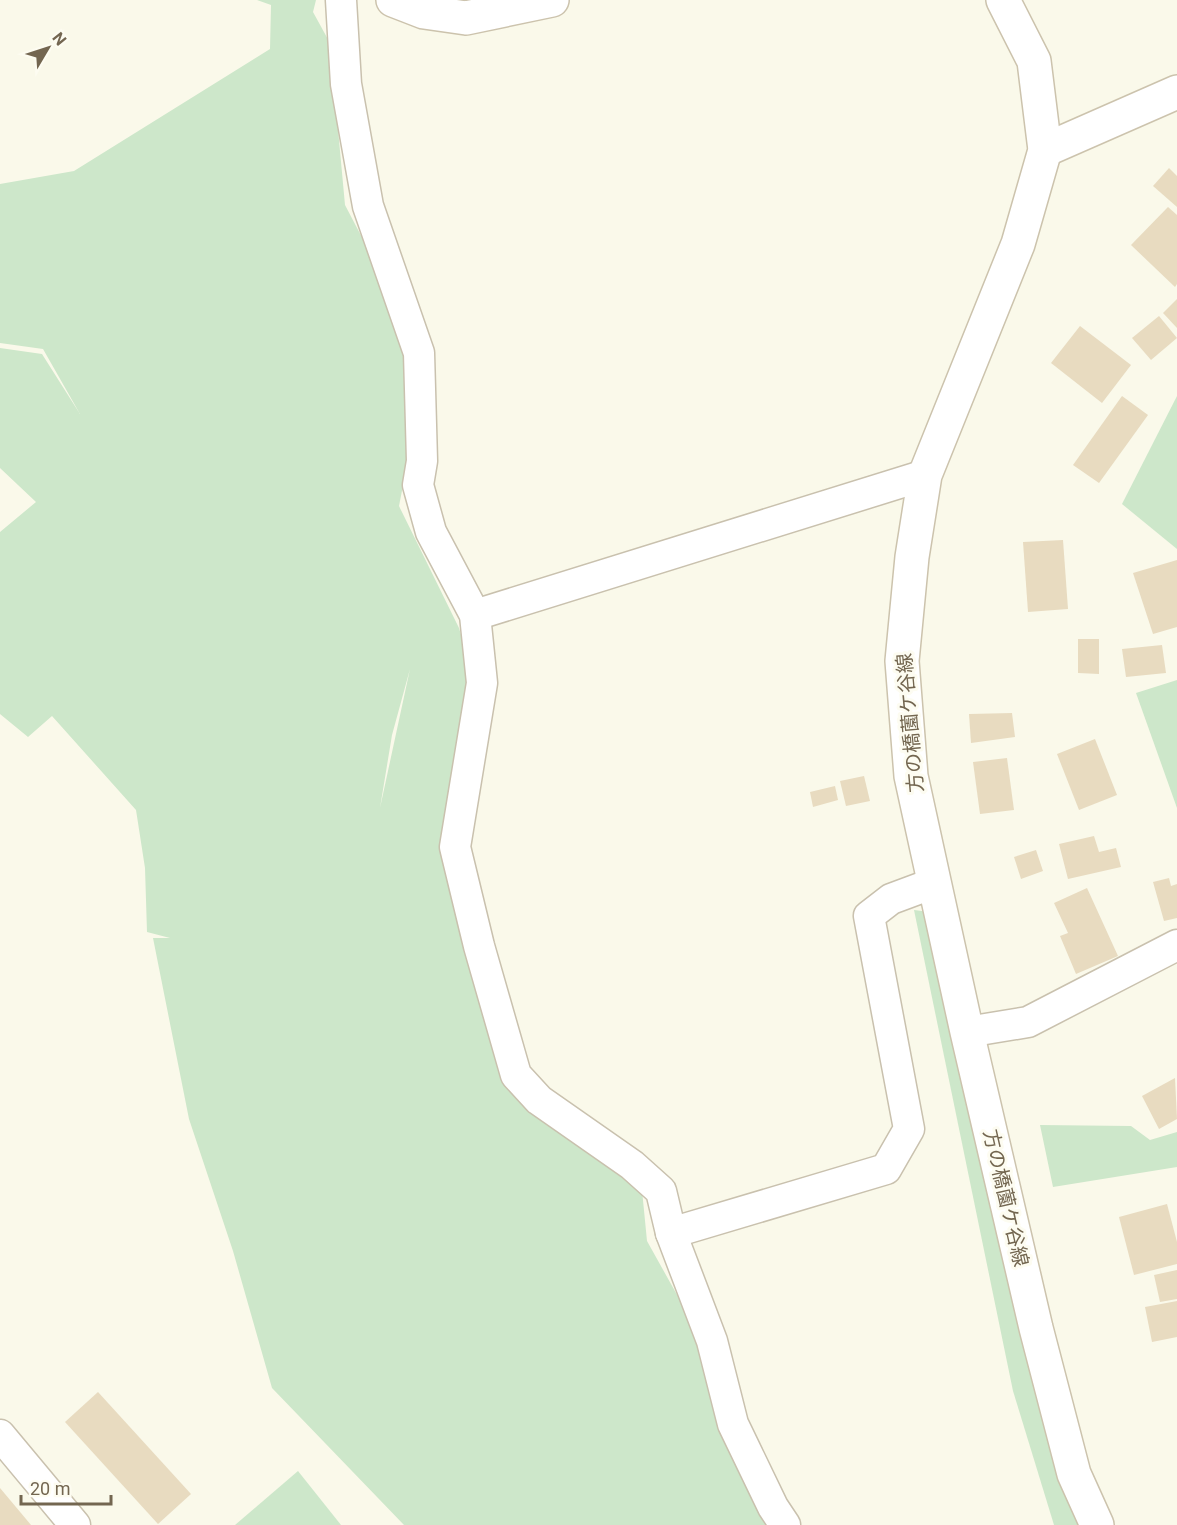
<svg xmlns="http://www.w3.org/2000/svg" width="1177" height="1525" viewBox="0 0 1177 1525" font-family="Roboto,'Noto Sans JP',sans-serif">
<rect width="100%" height="100%" fill="#faf9ea"/>
<g fill="#cde7ca" fill-rule="evenodd">
<path d="M257 0H316L313 12 330 43 345 205 378 268 403 349 415 424 399 506 459 628 474 679 456 816 516 1075 641 1180 647 1241 700 1336 787 1525H404L272 1388 233 1251 189 1119 153 938H170L147 932 145 868 136 810 52 716 28 737 0 714V532L36 502 0 468V348L42 354 80 414 43 349 0 343V184L74 171 270 49 271 5ZM410 669 380 808 392 735Z"/>
<path d="M1177 396V549L1122 504Z"/>
<path d="M1177 680V808L1136 693Z"/>
<path d="M914 910 930 912 1091 1525H1054L1013 1391Z"/>
<path d="M1040 1125 1131 1126 1150 1140 1177 1132V1167L1053 1187Z"/>
<path d="M298 1471 341 1525H235Z"/>
</g>
<g fill="#e8dbc0">
<path d="M1169 168 1177 176V207L1153 186Z"/>
<path d="M1168 207 1177 215V284L1175 287 1131 245Z"/>
<path d="M1177 299V328L1163 313Z"/>
<path d="M1159 316 1177 338 1151 360 1132 338Z"/>
<path d="M1080 326 1131 365 1102 403 1051 363Z"/>
<path d="M1122 396 1148 415 1099 483 1073 465Z"/>
<path d="M1063 540 1068 609 1028 612 1023 542Z"/>
<path d="M1177 560V627L1153 634 1133 573Z"/>
<path d="M1078 639H1099V674L1078 673Z"/>
<path d="M1162 645 1166 673 1126 677 1122 649Z"/>
<path d="M1012 713 1015 737 971 743 969 714Z"/>
<path d="M1095 739 1117 795 1079 810 1057 754Z"/>
<path d="M1007 758 1014 810 980 814 973 762Z"/>
<path d="M864 776 870 801 846 806 840 781Z"/>
<path d="M835 786 838 800 813 807 810 792Z"/>
<path d="M1094 836 1099 852 1116 848 1121 867 1068 879 1059 844Z"/>
<path d="M1036 850 1043 871 1021 879 1014 857Z"/>
<path d="M1169 878 1171 886 1177 884V918L1164 921 1153 882Z"/>
<path d="M1087 888 1118 956 1076 974 1060 936 1068 933 1054 903Z"/>
<path d="M1175 1078 1177 1119 1159 1129 1142 1096Z"/>
<path d="M1167 1204 1177 1242V1264L1134 1275 1119 1217Z"/>
<path d="M1177 1270V1299L1160 1302 1154 1275Z"/>
<path d="M1177 1301V1337L1152 1342 1145 1307Z"/>
<path d="M98 1392 191 1494 158 1524 65 1422Z"/>
<path d="M0 1488 31 1525H0Z"/>
</g>
<g fill="none" stroke-linecap="round" stroke-linejoin="round">
<g stroke="#c9c1ae" stroke-width="33">
<g id="street">
<path d="M341 0 346 84 368 206 419 353 422 461 418 485 431 532 475 615 482 683 455 847 479 946 516 1075 539 1100 632 1165 661 1191 671 1233 712 1341 733 1424 773 1507 785 1525"/>
<path d="M475 615 925 475"/>
<path d="M967 1032 1028 1022 1177 945"/>
<path d="M671 1233 886 1169 909 1129 869 916 891 899 934 883"/>
<path d="M0 1435 75 1525"/>
</g>
</g>
<g stroke="#ccc3ad" stroke-width="36">
<g id="secondary">
<path d="M393 0 424 12 466 18 552 0"/>
<path d="M1003 0 1034 61 1045 150 1018 244 925 475 912 557 902 661 911 776 967 1032 1036 1328 1074 1474 1097 1525"/>
<path d="M1045 150 1177 92"/>
</g>
</g>
<use href="#street" stroke="#fff" stroke-width="30"/>
<use href="#secondary" stroke="#fff" stroke-width="33"/>
</g>
<g text-anchor="middle" dominant-baseline="central" stroke-width="6" stroke-linejoin="round" paint-order="stroke">
<g font-size="20" fill="#736650" stroke="#fdfcf1">
<text transform="translate(910 723) rotate(-95)">方の橋薗ケ谷線</text>
<text transform="translate(1006 1198) rotate(77)">方の橋薗ケ谷線</text>
</g>
</g>
<g transform="translate(48 48) rotate(51)" stroke="#fdfcf1" stroke-width="4.5" paint-order="stroke">
<path d="M0-4.5L10 22L0 15L-10 22Z" fill="#736650"/>
<text y="-9" font-size="16" font-weight="bold" text-anchor="middle" fill="#736650">N</text>
</g>
<path d="M21 1495v9h90v-9" fill="none" stroke="#736650" stroke-width="3"/>
<text x="30" y="1495" font-size="18" fill="#736650" stroke="#fdfcf1" stroke-width="4.5" paint-order="stroke">20 m</text>
</svg>
